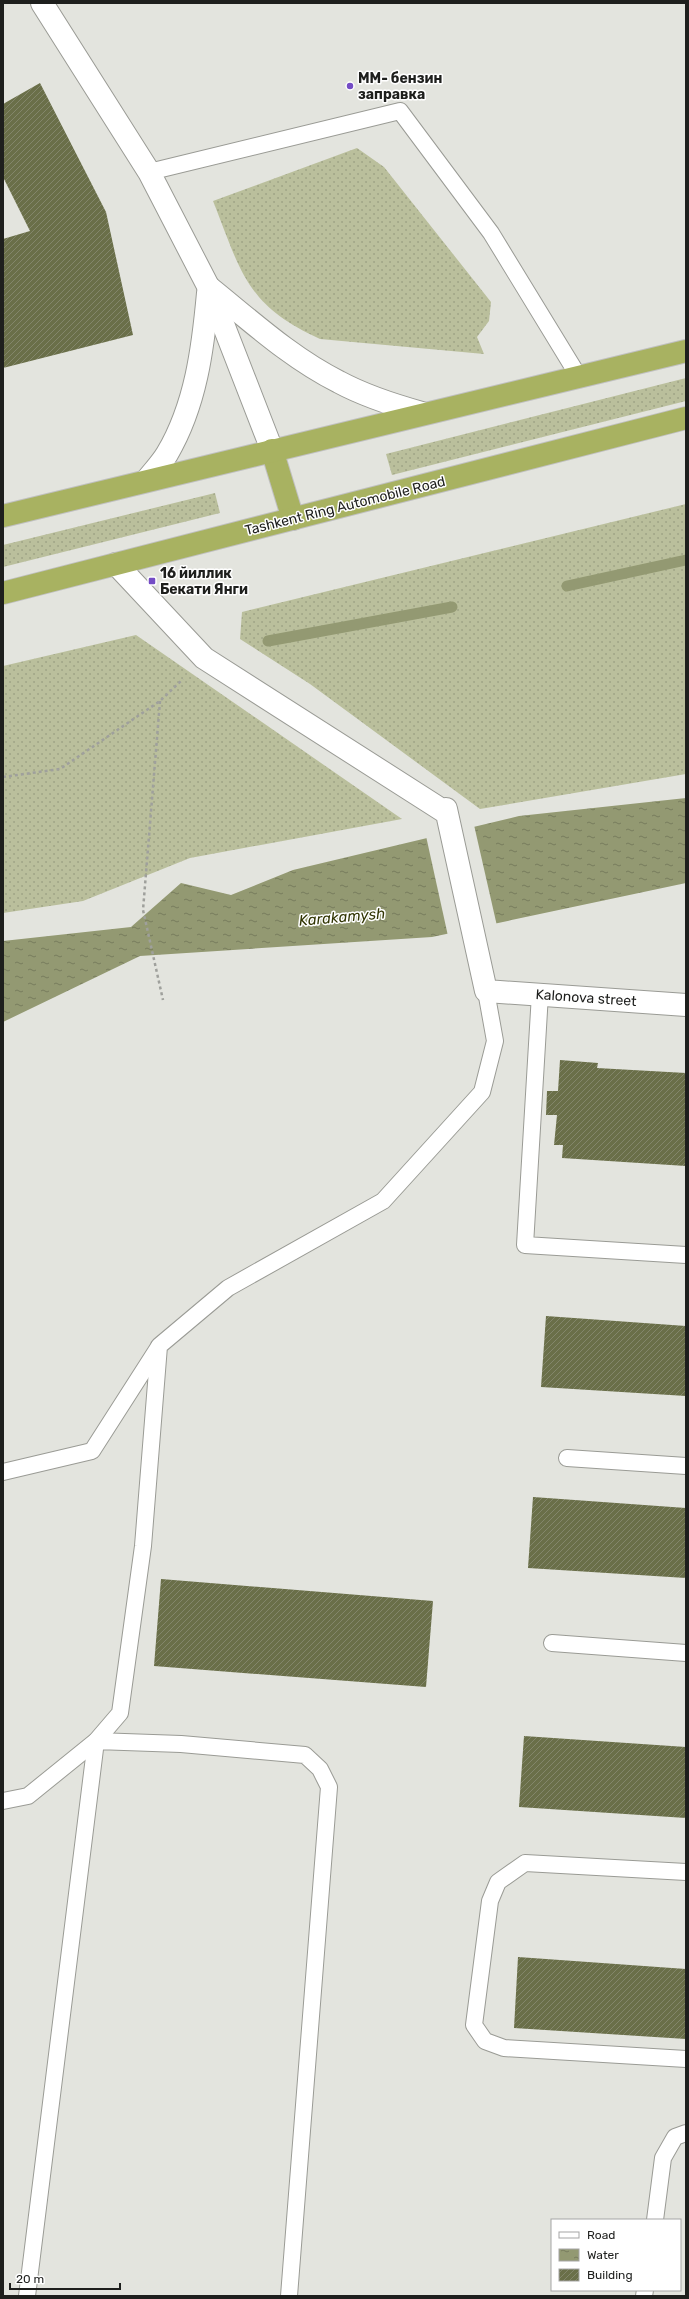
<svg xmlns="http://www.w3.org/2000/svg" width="689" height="2299" viewBox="0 0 689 2299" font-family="Rubik,sans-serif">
<defs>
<pattern id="grass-dots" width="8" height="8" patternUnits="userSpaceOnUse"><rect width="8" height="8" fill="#babf9c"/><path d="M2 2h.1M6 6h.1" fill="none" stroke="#9fa486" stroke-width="1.8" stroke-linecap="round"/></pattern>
<pattern id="water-ripples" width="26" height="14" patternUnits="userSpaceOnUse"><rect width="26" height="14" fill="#939972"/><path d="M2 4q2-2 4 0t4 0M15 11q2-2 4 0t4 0" fill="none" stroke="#777c5d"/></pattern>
<pattern id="building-hatch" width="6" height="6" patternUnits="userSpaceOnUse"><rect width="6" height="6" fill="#6a6f49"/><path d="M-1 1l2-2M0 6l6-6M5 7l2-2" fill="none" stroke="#83866b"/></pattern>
</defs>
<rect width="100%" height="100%" fill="#e3e4de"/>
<g fill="url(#grass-dots)">
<path d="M357 148 384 167 491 302 489 321 477 337 484 354 320 339C245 305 241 271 213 201Z"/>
<path d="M686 378V401L392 475 386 454Z"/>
<path d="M215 493 220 513 3 567V545Z"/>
<path d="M686 504V774L480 809 310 684 240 639 242 612Z"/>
<path d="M136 635 402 819 190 858 83 901 3 913V666Z"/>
</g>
<path fill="url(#water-ripples)" d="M686 798V883L432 937 140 956 3 1022V941L131 927 181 883 231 895 293 870 519 816Z"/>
<path fill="#e3e4de" d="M474 825 497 926 448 936 426 836Z"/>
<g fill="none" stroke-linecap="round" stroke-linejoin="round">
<g stroke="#939972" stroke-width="11">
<path d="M567 586 686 560"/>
<path d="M268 641 452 607"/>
</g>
</g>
<g fill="url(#building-hatch)">
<path d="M40 83 106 212 133 335 3 368V239L30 231 3 177V104Z"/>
<path d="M560 1060 598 1063 597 1068 686 1073V1166L562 1158 563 1145H554L557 1115H546L547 1091H558Z"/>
<path d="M546 1316 686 1326V1396L541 1387Z"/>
<path d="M533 1497 686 1508V1578L528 1568Z"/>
<path d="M161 1579 433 1601 426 1687 154 1666Z"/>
<path d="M524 1736 686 1747V1818L519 1807Z"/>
<path d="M518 1957 686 1969V2039L514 2028Z"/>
</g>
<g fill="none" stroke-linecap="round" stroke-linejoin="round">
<g stroke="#9a9b95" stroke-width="18">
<g id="lane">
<path d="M149 172 400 111 491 233 579 377"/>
<path d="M540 994 525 1245 686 1255"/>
<path d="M567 1458 686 1466"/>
<path d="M3 1472 92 1451 158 1348"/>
<path d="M552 1643 686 1653"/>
<path d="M3 1801 28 1796 96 1741 120 1713 143 1546 159 1346 228 1288 383 1201 482 1092 495 1041 486 991"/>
<path d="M686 1872 525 1863 498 1882 490 1901 474 2025 485 2041 504 2048 686 2059"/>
<path d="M655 2220 663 2158 675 2137 686 2133"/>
<path d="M27 2296 96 1741 181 1744 305 1755 320 1769 329 1787 289 2296"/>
<path d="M644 2296 645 2290"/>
</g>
</g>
<g stroke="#9a9b95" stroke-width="24">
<path id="street" d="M116 564 204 658 445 812 446 809 486 991 686 1005"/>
</g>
<g stroke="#9a9b95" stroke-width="24">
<g id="secondary">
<path d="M42 3 149 172 209 288 272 450"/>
<path d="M210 288C251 321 291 358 339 382 365 396 393 405 422 413"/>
<path d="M146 481C153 472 161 464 167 454 196 405 203 348 208 293"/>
</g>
</g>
<g stroke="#c0c0c0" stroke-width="24">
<g id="highway">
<path d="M272 450 293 519"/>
<path d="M3 516 686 351"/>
<path d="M3 593 686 418"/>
</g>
</g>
<g stroke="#9fa09c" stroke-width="2.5" stroke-dasharray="3 3" stroke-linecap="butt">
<path d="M160 701 143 910 163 1000"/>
<path d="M3 777 60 769 160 701 183 679"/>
</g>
<use href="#lane" stroke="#fff" stroke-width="16"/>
<use href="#street" stroke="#fff" stroke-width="22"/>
<use href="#secondary" stroke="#fff" stroke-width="22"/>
<use href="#highway" stroke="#a8b261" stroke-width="22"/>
</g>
<g fill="#744cc5" stroke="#fff" stroke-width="1.5">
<circle cx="350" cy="86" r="4"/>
<rect x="148" y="577" width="8" height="8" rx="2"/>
</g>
<g text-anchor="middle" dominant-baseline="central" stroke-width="3" stroke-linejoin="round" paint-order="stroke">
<g font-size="14" font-weight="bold" fill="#1e1f1d" stroke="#fff" text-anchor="start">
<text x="358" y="78">ММ- бензин<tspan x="358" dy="16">заправка</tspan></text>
<text x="160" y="573">16 йиллик<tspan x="160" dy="16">Бекати Янги</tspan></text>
</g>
<g font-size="14" fill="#1e1f1d" stroke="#fff">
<text transform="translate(345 506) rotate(-14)">Tashkent Ring Automobile Road</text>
<text transform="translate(586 998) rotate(4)">Kalonova street</text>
</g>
<g font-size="15" font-style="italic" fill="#313503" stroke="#fff">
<text transform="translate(342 917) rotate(-5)">Karakamysh</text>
</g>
</g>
<rect width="689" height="2299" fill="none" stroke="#1e1f1d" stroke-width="8"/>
<rect x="551" y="2219" width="130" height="72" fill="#ffffff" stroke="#a5a5a5"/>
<rect x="559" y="2232" width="20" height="6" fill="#ffffff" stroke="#a5a5a5"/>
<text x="587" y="2239" font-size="12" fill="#1e1f1d">Road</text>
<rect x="559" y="2249" width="20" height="12" fill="url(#water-ripples)" stroke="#a5a5a5"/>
<text x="587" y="2259" font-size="12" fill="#1e1f1d">Water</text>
<rect x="559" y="2269" width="20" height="12" fill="url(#building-hatch)" stroke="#a5a5a5"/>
<text x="587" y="2279" font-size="12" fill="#1e1f1d">Building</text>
<path d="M10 2283v6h110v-6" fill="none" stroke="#1e1f1d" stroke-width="2"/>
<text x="16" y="2283" font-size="12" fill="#1e1f1d" stroke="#ffffff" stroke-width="3" paint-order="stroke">20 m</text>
</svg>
